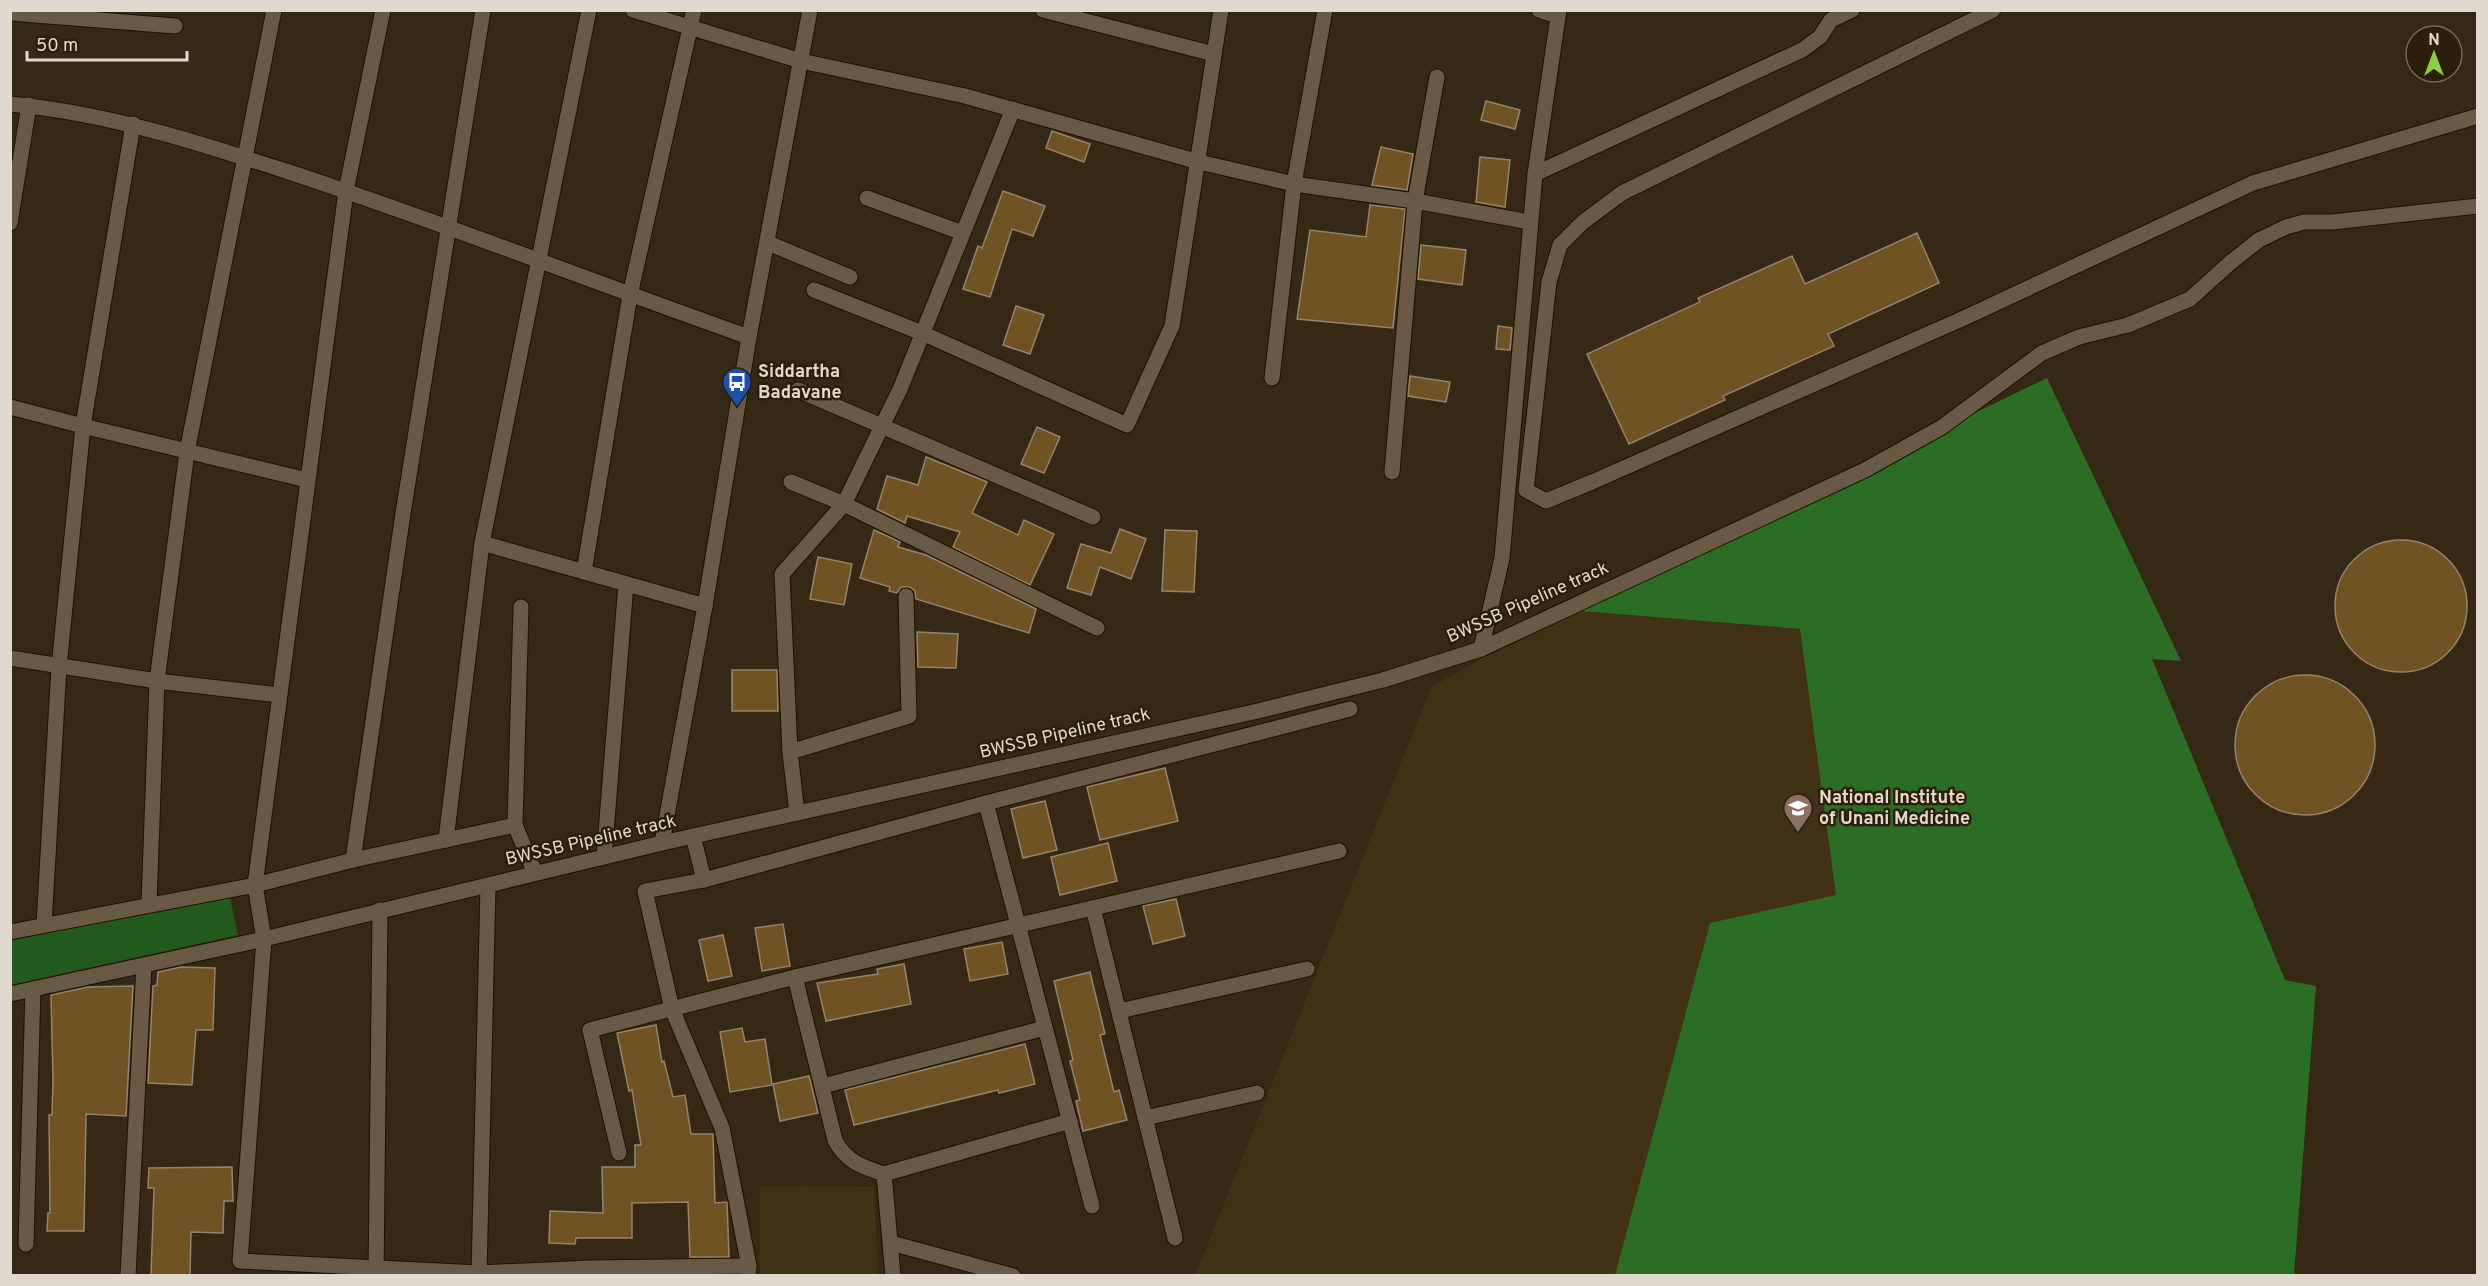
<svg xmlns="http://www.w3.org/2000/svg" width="2488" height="1286" viewBox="0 0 2488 1286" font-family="Overpass,sans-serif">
<rect width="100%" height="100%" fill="#352814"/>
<g fill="#413116">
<path d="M1568 610 2152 659 2285 980 2316 986 2294 1275 1195 1276 1431 687Z"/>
<path d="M760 1186 874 1187 878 1275H760Z"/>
</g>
<path fill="#225a1d" d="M229 894 238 935 11 985 10 941Z"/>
<path fill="#2c6d26" d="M2047 378 2181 661 2152 659 2285 980 2316 986 2294 1275H1615L1710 923 1836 895 1800 629 1568 610Z"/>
<g fill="#6f5323" stroke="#94856f" stroke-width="1.5">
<path d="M1486 101 1520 110 1515 129 1481 120Z"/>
<path d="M1052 131 1090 144 1084 162 1046 148Z"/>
<path d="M1381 147 1413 154 1407 190 1372 185Z"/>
<path d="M1480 157 1510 160 1505 207 1476 202Z"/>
<path d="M1003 191 1045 206 1033 236 1012 229 990 297 963 289 978 246 982 248Z"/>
<path d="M1370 205 1405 209 1393 328 1297 319 1310 230 1366 237Z"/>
<path d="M1917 233 1939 283 1828 334 1834 346 1723 396 1725 400 1629 444 1587 354 1700 302 1698 298 1792 256 1805 284Z"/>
<path d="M1421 245 1466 250 1462 285 1418 279Z"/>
<path d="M1016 306 1044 315 1030 354 1003 345Z"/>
<path d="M1498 326 1512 328 1510 350 1496 349Z"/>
<path d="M1410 376 1450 382 1446 402 1408 396Z"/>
<path d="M1037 427 1060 437 1044 473 1021 464Z"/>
<path d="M926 457 987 482 972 513 1018 535 1024 520 1054 534 1030 585 953 547 960 532 907 516 905 523 877 509 887 476 918 485Z"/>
<path d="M1120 529 1146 539 1131 579 1100 567 1091 595 1067 588 1081 544 1111 553Z"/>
<path d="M874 530 900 542 898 547 926 555 1036 609 1029 633 916 599 915 591 910 587H901L897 593 889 591 890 587 860 578Z"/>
<path d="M1165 530 1197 531 1194 592 1162 591Z"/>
<circle cx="2401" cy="606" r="66"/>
<path d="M818 557 852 564 844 605 810 599Z"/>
<path d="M917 632 958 634 956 668 918 667Z"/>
<path d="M732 670H777L778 711H732Z"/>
<circle cx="2305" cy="745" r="70"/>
<path d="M1165 768 1178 821 1100 840 1087 787Z"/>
<path d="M1045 801 1057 850 1023 858 1011 809Z"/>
<path d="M1108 843 1117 881 1060 895 1051 857Z"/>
<path d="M1176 899 1185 936 1153 944 1143 906Z"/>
<path d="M783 924 790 966 762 971 755 928Z"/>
<path d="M723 935 732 976 708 981 699 940Z"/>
<path d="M1002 942 1008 974 970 981 964 949Z"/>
<path d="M904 964 911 1004 826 1021 817 983 878 974 877 969Z"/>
<path d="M181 967 215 968 213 1030H196L192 1085 148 1083 153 986 157 985 158 972Z"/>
<path d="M1090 972 1105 1034 1100 1035 1114 1092 1119 1090 1127 1120 1083 1131 1076 1101 1080 1100 1070 1061 1073 1060 1054 981Z"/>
<path d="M133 986 126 1116 86 1114 84 1231H47L48 1213H50L49 1115H52L53 1081 51 995 88 987Z"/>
<path d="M656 1025 662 1062 664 1061 673 1097 685 1095 691 1134H713L715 1203 727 1202 729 1257H690L688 1202 632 1203V1238H576L575 1244 549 1243 550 1211 603 1213 602 1167H635V1145H641L632 1090 629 1091 617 1033Z"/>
<path d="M742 1028 745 1042 765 1039 772 1085 730 1092 720 1032Z"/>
<path d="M1025 1044 1035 1084 999 1093 998 1090 854 1125 845 1090Z"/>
<path d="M809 1076 818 1113 780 1121 773 1084Z"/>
<path d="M232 1167 233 1201H224L223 1233 191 1232 190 1275H151L154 1188H148L149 1168Z"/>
</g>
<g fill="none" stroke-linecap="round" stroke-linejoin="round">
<g stroke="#1c1101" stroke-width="17">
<g id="minor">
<path d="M383 10 346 191 255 885 264 939 240 1261 479 1273 590 1268 749 1266"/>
<path d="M633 10 801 61 965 96 1199 162 1294 184 1415 201 1530 222"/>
<path d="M1043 10 1214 54"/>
<path d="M1539 10 1558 16"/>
<path d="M1993 10 1622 193 1583 222 1560 245 1549 282 1526 490 1546 501 1592 482 1962 319 2253 183 2478 116"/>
<path d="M10 13 175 26"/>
<path d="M10 104C107 113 200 143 292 173 446 224 596 283 749 337"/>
<path d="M1535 174 1802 50 1820 37 1831 20 1852 10"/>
<path d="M867 198 963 233"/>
<path d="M10 223 29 105"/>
<path d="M768 243 850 277"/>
<path d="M814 290 922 333 1127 425 1172 326 1221 10"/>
<path d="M1272 378 1294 184 1325 10"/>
<path d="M798 390 1093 517"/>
<path d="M10 407 83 426 307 480"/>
<path d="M1392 472 1415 201 1437 77"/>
<path d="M791 482 844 504 1097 628"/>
<path d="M482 543 705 606"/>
<path d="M584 572 630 295 694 10"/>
<path d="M521 607 515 825 535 873"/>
<path d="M1481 649 1502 558 1535 174 1559 10"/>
<path d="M10 658 157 681 279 695"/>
<path d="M790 752 909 716 906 596"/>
<path d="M986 803 1092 1206"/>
<path d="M797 813 790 752 782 574 844 504 901 387 1013 109"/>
<path d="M693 836 704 880"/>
<path d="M446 840 482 543 589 10"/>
<path d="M662 843 705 606 749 337 810 10"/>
<path d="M604 857 626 584"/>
<path d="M353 860 402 520 483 10"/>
<path d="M149 904 157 681 187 452 274 10"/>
<path d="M1093 908 1175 1238"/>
<path d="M44 924 59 667 83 426 133 124"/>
<path d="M10 932 255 885 353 860 515 825"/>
<path d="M795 977 835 1140C846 1162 863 1167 884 1174L893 1276"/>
<path d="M10 994 264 939 662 843 1258 711 1383 680 1481 649 1865 470 1942 427 2042 353 2079 337 2128 325 2190 299 2231 262 2259 240 2286 227 2304 222H2332L2478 206"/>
<path d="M1119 1011 1307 969"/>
<path d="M823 1086 1045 1028"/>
<path d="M1145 1118 1257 1093"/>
<path d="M619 1153 590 1030 795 977 1339 851"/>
<path d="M884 1174 1070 1121"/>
<path d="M891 1243 1013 1276"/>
<path d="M26 1244 33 989"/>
<path d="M128 1276 144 965"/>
<path d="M376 1276 380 910"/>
<path d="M479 1276 488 886"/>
<path d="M748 1276 749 1266 722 1128 672 1009 645 891 704 880 986 803 1350 709"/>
</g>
</g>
<use href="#minor" stroke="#685a44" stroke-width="15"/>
</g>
<defs>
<g id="bus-pin" transform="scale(1.5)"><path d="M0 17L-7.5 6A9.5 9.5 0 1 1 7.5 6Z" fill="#1a4fb4" stroke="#2b1f0a"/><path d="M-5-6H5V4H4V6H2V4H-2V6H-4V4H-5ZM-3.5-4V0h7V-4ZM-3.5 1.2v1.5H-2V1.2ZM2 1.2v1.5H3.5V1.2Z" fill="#fff"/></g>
<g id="university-pin" transform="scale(1.5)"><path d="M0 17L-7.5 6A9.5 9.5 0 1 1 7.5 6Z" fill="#8d6e63" stroke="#2b1f0a"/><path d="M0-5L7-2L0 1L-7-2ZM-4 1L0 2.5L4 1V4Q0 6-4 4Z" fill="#fff"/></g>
</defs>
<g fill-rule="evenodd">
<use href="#bus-pin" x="737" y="382"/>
<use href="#university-pin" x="1798" y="808"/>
</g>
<g text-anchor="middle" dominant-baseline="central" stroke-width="5" stroke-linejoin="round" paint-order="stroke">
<g font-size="18" font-weight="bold" fill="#e1d9cd" stroke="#2b1f0a" text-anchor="start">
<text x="758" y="372">Siddartha<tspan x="758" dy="21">Badavane</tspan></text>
<text x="1819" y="798">National Institute<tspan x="1819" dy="21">of Unani Medicine</tspan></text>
</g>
<g font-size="18" fill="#e1d9cd" stroke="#2b1f0a">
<text transform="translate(1528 603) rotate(-24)">BWSSB Pipeline track</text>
<text transform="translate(1065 734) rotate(-13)">BWSSB Pipeline track</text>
<text transform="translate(591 841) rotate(-13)">BWSSB Pipeline track</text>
</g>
</g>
<rect width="2488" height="1286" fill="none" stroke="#e1d9cd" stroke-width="24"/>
<g transform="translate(2434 54)"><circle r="28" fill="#2b1f0a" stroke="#746958" stroke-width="1.5"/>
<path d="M0-4.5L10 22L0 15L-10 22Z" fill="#8ece43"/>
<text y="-9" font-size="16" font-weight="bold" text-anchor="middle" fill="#e1d9cd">N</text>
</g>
<path d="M27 51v9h160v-9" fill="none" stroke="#e1d9cd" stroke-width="3"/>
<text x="36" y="51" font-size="18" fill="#e1d9cd" stroke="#2b1f0a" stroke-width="4.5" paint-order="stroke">50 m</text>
</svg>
